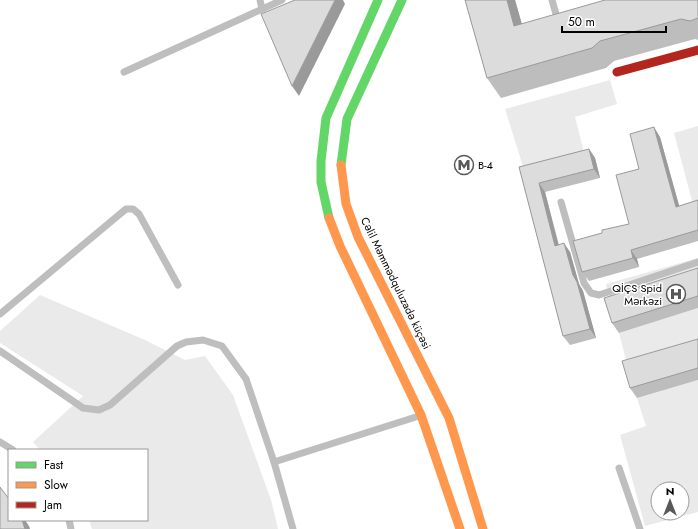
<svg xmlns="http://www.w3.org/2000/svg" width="698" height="529" viewBox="0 0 698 529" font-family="Jost,sans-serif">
<rect width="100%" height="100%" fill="#fff"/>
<g fill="#eaeaea" fill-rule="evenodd">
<path d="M610 80 617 104 575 117 586 160 526 176 505 109Z"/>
<path d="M698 126V211L695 212 674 133Z"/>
<path d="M698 258V280L611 308 606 284Z"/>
<path d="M40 295 145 340 185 360 205 356 233 395 271 500 278 529H92L89 520H147V450H40L33 442 83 396 0 343V331Z"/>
<path d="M698 308V351L629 371 619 333Z"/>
<path d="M698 380V512L645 526 620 435 646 426 637 398ZM658 489H682V513H658Z"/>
</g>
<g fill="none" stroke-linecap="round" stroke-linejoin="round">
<g stroke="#bebebe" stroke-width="7">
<path d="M260 0 262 9"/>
<path d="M552 0 558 21"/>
<path d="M124 72 282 0"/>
<path d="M561 202 584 283 591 293 599 295 698 262"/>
<path d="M0 314 126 209H133L139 214 178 285"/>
<path d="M0 351 83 408 99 410 110 405 177 346 186 342 203 340 222 346 246 379 274 462 293 529"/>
<path d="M0 442 13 450"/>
<path d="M274 462 419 416"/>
<path d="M619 468 640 529"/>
<path d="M69 520 71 529"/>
</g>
<g stroke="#63d668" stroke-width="9">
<path d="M341 165 347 119 402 0"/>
<path d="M329 218 321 182V161L326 118 378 0"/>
</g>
<g stroke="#ff974d" stroke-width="9">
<path d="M341 165 346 204 358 237 449 418 483 529"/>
<path d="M329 218 340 246 421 415 460 529"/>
</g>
<path stroke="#b3261e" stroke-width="9" d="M617 72 698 50"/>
</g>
<g fill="#bdbdbd">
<path d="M465 0H515L522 24 698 0V40L695 39 614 61 606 68 501 98 487 78Z"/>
<path d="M660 137 679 206 698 200V241L637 259 639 267 589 281 582 272 602 233 629 224 639 169Z"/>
<path d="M589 149 595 158 600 178 545 192 559 245 570 252 579 284 583 291 596 338 570 345 563 336 519 167Z"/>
<path d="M698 268V308L619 333 612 323Z"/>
<path d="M698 339V380L637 398 630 388Z"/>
</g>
<g fill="#9a9a9a">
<path d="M335 0H343L345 4 299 96 292 86Z"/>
<path d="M507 0H515L528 46 514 26Z"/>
<path d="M654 127 660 137 682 216 676 207Z"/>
<path d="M589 149 595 158 600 178 594 169Z"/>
<path d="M539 183 545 192 561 255 555 246Z"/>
<path d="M564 243 570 252 579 284 583 291 596 338 590 329 573 275Z"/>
<path d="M631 250 637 259 639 267 633 258Z"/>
<path d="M22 520H25L29 526 30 529H25Z"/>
</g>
<g fill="#dcdcdc" stroke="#9a9a9a">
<path d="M295 0H335L292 86 261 14Z"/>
<path d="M465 0H507L514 26 605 0H698V18L690 21 681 19 600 41 592 48 487 78Z"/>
<path d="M654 127 676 207 698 200V230L631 250 633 258 582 272 573 241 602 233V230L629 224 616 175 639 169 630 134Z"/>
<path d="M589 149 594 169 539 183 555 246 564 243 573 275 577 282 590 329 563 336 519 167Z"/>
<path d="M698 268V296L612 323 604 298Z"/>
<path d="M698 339V368L630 388 622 361Z"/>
<path d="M0 487 9 499V520H22L25 529H0Z"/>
</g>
<defs>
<g id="metro-ring" transform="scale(1)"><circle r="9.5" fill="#fff" stroke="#595959" stroke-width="1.5"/><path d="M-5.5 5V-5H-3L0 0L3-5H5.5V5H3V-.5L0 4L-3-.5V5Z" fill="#595959"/></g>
<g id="hospital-ring" transform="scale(1)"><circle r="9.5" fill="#fff" stroke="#595959" stroke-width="1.5"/><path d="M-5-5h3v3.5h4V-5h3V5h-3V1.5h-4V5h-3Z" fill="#595959"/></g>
</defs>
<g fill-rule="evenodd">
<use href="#metro-ring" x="464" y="165"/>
<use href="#hospital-ring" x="676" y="294"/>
</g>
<g text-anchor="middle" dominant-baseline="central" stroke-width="3" stroke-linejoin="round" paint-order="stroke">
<g font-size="11" fill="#000" stroke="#fff" text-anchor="start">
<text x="478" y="165">B-4</text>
<text x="662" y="288" text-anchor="end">QİÇS Spid<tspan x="662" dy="13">Mərkəzi</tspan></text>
</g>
<g font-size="11" fill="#000" stroke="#fff">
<text transform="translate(396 283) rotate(64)">Cəlil Məmmədquluzadə küçəsi</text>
</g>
</g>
<rect x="8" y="449" width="140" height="72" fill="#ffffff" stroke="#999999"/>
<rect x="16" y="462" width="20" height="6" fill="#63d668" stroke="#999999"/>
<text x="44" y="469" font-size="12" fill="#000000">Fast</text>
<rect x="16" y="482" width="20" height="6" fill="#ff974d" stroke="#999999"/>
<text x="44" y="489" font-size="12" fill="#000000">Slow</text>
<rect x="16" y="502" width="20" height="6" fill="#b3261e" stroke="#999999"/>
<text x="44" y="509" font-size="12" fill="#000000">Jam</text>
<g transform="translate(670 501)"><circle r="19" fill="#ffffff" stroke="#999999"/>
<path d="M0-3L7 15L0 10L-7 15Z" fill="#595959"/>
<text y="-6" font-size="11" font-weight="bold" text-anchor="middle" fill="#000000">N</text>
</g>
<path d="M562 26v6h104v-6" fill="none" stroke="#000000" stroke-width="2"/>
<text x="568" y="26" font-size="12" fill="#000000" stroke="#ffffff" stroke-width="3" paint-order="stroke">50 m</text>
</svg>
